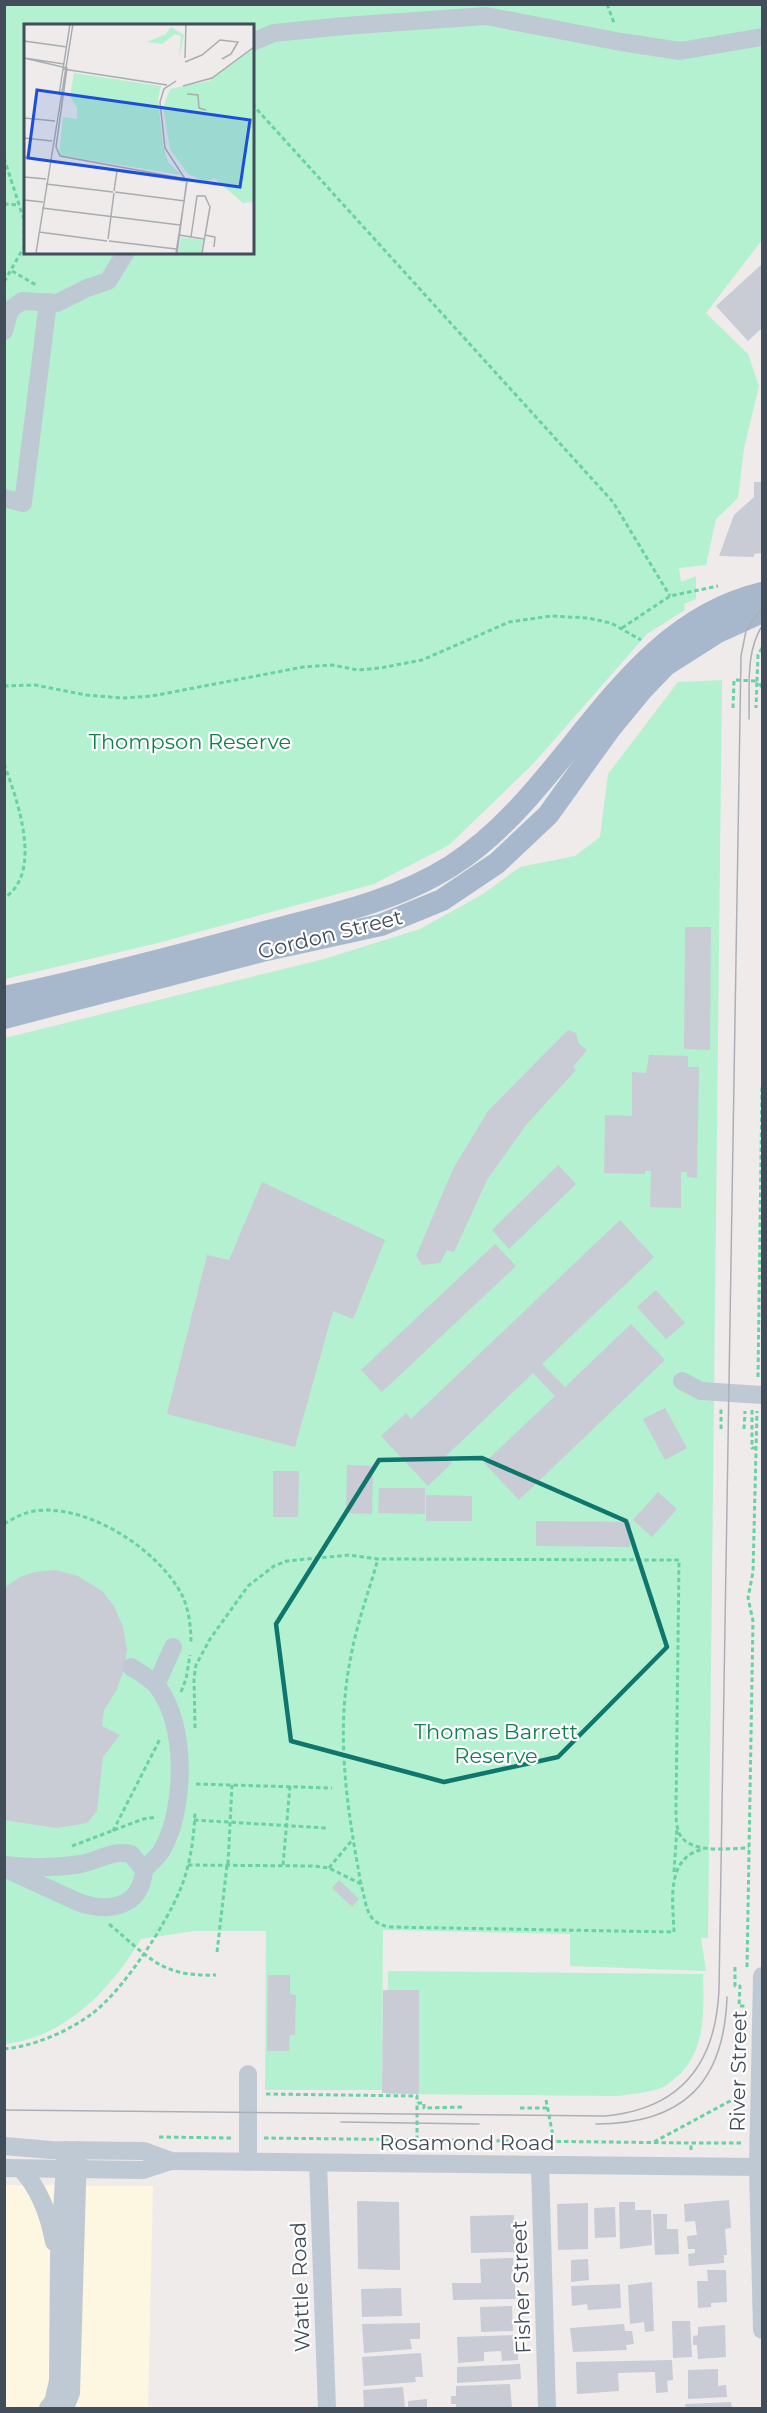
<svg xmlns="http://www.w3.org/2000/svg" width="767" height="2413" viewBox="0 0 767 2413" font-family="Montserrat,sans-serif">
<rect width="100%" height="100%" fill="#eeebea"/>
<path fill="#fdf6e0" d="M5 2185 153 2186 148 2408H5Z"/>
<g fill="#b3f1d0" fill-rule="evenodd">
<path d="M4 5H762V240L706 313 748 354 759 386 744 448 738 498 716 519 706 565 679 568 681 582 696 576V599L684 604 685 610 647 634 533 764 449 845 374 884 158 943 5 979ZM26 26H252V252H26Z"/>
<path d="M722 680 708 1938H701L706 1971 570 1966V1934L383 1930 382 2090H265L266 1931H194L141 1939C112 1988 65 2038 5 2044V1038L324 959 420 929 483 894 520 867 575 856 600 837 608 774 678 682Z"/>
<path d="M388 1971 703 1974C704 2010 706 2050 678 2076 673 2079 668 2085 663 2087 649 2093 632 2094 617 2096L387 2094Z"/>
</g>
<g fill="#c9ccd4">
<path d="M762 264V328L748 341 716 306Z"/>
<path d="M754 482H762V553L754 554V557L719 556 734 515 754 497Z"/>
<path d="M685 927H711L710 1050 684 1049Z"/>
<path d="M568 1030 576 1033 579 1044 587 1050 573 1067 576 1070 526 1125 487 1180 454 1252 447 1250 440 1263 422 1265 416 1256 453 1169 488 1111Z"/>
<path d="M649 1055 688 1056V1067H699L697 1178 687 1177V1172H681V1208L650 1207 651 1171H645V1174L604 1173 605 1115 632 1116V1072L646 1073Z"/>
<path d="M558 1165 576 1184 509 1249 492 1230Z"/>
<path d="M262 1182 385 1240 353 1319 333 1311 295 1447 167 1414 207 1255 229 1260Z"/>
<path d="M620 1220 654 1257 542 1364 565 1387 631 1324 665 1360 519 1500 484 1463 555 1396 533 1373 446 1456 452 1463 428 1486 381 1436 406 1413 411 1419Z"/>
<path d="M495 1244 516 1266 382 1392 361 1370Z"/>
<path d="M656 1290 685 1323 666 1339 637 1307Z"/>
<path d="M665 1408 687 1448 665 1460 643 1419Z"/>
<path d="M347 1465 373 1466 372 1514 346 1513Z"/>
<path d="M273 1471H299L298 1517H273Z"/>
<path d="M379 1488H425V1514L378 1513Z"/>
<path d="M658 1492 677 1509 652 1537 633 1520Z"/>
<path d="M426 1495 472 1496V1521H426Z"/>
<path d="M536 1521 631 1522 630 1547 536 1546Z"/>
<path d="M55 1570 78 1576 102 1591 114 1606 123 1627 127 1650 124 1669 116 1691 104 1710 102 1726 120 1735 103 1757 97 1811 87 1823 57 1828 4 1820V1588L20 1577 35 1572Z"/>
<path d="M339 1880 359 1899 352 1907 332 1888Z"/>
<path d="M268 1975H290V1994L296 1995 295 2035H290L289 2051H267Z"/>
<path d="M383 1990H419V2094L382 2093Z"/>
<path d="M729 2200 731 2228 725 2229 727 2255H724V2263L689 2266 688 2254 695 2253V2249H688L687 2236 697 2235 695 2221 685 2222 684 2204Z"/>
<path d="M357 2201 399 2202 400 2270 358 2269Z"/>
<path d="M619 2202H635V2210H651L652 2245 620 2249Z"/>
<path d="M588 2203V2249L558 2250 557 2204Z"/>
<path d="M615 2207 616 2237 595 2238 594 2208Z"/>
<path d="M653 2214H667V2229H678L679 2254 655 2255Z"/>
<path d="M514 2215 515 2252 471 2253 470 2216Z"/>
<path d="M513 2258 516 2299 453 2300 452 2283H481L480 2259Z"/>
<path d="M588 2259 589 2280 571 2282V2260Z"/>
<path d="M707 2270H726L727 2302 711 2303V2307L698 2308 697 2281H708Z"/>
<path d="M652 2282 654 2331 645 2332 644 2322 630 2324 628 2285Z"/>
<path d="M620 2284 621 2308 588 2310 587 2304 572 2306 571 2286Z"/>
<path d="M401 2288 402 2316 362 2317 361 2289Z"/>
<path d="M512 2306 513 2331 481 2332 480 2307Z"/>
<path d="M672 2321H690L692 2357 673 2358Z"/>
<path d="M420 2323V2339H410L412 2349 364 2353 362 2324Z"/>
<path d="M624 2324 625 2331H632L634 2344 626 2345 627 2350 573 2352 570 2328Z"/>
<path d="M725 2325 726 2357 698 2359 697 2345H693V2336L698 2335V2327Z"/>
<path d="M517 2335 518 2360 502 2361 501 2351 484 2352V2361L458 2363 457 2337Z"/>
<path d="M421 2353 423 2377H415L416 2382 364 2386 362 2357Z"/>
<path d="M672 2360 673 2380 667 2381 668 2392 656 2393 655 2372 618 2373 619 2391 577 2394 576 2362Z"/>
<path d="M520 2364 521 2379 457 2383V2367Z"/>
<path d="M718 2369V2386L726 2385 727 2397 688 2399V2370Z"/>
<path d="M510 2384 512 2408H456V2404H451V2396H456V2386Z"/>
<path d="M403 2387 405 2408H364L363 2390Z"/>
<path d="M427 2399V2408H408V2401Z"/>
<path d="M731 2402 732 2408H686L685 2404Z"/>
</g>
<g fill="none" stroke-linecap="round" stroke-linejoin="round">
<g stroke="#69d2a5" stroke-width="3" stroke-dasharray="4.5 3" stroke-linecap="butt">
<path d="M607 4 614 23"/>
<path d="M252 104 613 502 670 596"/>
<path d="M4 158 24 220V247L4 282"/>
<path d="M4 204 19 205"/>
<path d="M12 271 36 285"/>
<path d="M622 628 670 596 718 586"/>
<path d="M762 648 758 655 757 681 762 687"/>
<path d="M4 686 35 685 86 695 122 698 152 696 303 667 332 665 358 670 380 668 422 660 509 622 551 616 588 618 611 623 641 640"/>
<path d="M733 708 734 680 757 681 756 708"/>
<path d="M4 764C17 799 44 873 4 898"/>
<path d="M758 1377 762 1085"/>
<path d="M752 1410V1448H756"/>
<path d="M721 1429V1409"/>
<path d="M744 1429 745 1411"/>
<path d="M4 1524C14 1518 23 1513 34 1511 87 1503 160 1550 183 1597 189 1611 191 1627 191 1642"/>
<path d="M181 1692 186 1679 190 1655"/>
<path d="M195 1728 194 1678 196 1665 210 1639 248 1586 274 1566 287 1561 349 1555 378 1559 679 1560 676 1809C676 1817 676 1825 679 1833 689 1855 730 1848 749 1848"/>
<path d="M196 1784 332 1788"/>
<path d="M194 1820 326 1828"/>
<path d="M113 1831 160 1739"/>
<path d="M72 1846 143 1819 157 1817"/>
<path d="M228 1864 232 1785"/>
<path d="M188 1865 314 1866 329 1868 361 1884C367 1905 365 1923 390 1927L674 1932C673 1901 665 1857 704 1849"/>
<path d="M283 1865 290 1786"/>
<path d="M329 1868 353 1839"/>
<path d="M674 1872 677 1827"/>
<path d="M361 1884C347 1808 335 1733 351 1656 357 1623 369 1591 378 1559"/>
<path d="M109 1924C149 1957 160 1977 216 1975"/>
<path d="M217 1952 227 1865"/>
<path d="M735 1967V1986H740L739 2006H745"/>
<path d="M747 1967 753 1621 748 1598 753 1572 757 1411"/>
<path d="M4 2049C35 2046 69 2031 93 2013 124 1989 165 1926 180 1890 190 1867 194 1837 195 1813"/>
<path d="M266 2094 417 2096V2103"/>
<path d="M546 2100 554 2141"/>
<path d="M520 2108H547"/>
<path d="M159 2137 231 2138"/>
<path d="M264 2138 691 2143"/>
<path d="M417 2140V2103H424V2108L464 2107"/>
<path d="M654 2142 743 2094"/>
<path d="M691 2150V2143H741"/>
</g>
<g stroke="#bfc9d4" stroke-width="18">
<path d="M252 42 274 33 344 26 486 16 621 42 680 51 762 37"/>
<path d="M4 331 10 310 22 301 57 303 87 288 108 281 126 252"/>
<path d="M4 498 23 503 48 302"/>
<path d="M682 1381 701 1391 762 1395"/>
<path d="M131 1667C139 1672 150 1678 157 1686 187 1723 186 1809 162 1850 158 1857 149 1864 144 1870"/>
<path d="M156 1685 173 1647"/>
<path d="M4 1865C29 1868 56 1868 81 1864 99 1860 112 1850 131 1854L144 1870C141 1908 108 1913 78 1902L4 1868"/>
<path d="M762 1976 758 2167 762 2330"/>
<path d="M4 2146 51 2150 144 2151 171 2161 762 2167"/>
<path d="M248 2162V2074"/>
<path d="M318 2164 327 2408"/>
<path d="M540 2165 547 2408"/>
<path d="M4 2168 143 2170 171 2161"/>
<path d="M21 2169C40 2189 49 2215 54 2242"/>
<path d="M48 2408 53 2402 58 2381 59 2255 66 2150"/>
<path d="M65 2408 71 2393 78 2150"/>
</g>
<g stroke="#a7b8cd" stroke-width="22">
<path d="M4 997C93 978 181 955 268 931 330 915 396 901 451 866 569 791 619 627 762 593"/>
<path d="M4 1018 262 951 381 925 442 900 497 863 548 815 609 730 641 691 666 665 718 632 762 612"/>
</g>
<g stroke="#acb0b6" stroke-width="1.5">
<path d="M749 719C750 688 745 653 762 626"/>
<path d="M4 2110 605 2116C681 2109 716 2063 719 1989L741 656 746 631 762 608"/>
<path d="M341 2122 479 2124"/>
<path d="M596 2124C682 2124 724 2084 727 1997"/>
</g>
</g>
<path fill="none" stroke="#0f766e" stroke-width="4.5" stroke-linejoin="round" d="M482 1458 626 1521 667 1647 558 1757 444 1782 291 1741 276 1624 379 1460Z"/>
<g text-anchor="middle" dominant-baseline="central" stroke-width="4.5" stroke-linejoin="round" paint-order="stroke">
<g font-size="21" fill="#0f7f4f" stroke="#fff">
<text x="190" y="741">Thompson Reserve</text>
<text x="496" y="1731">Thomas Barrett<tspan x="496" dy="24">Reserve</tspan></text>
</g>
<g font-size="21" fill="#424d5a" stroke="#fff">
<text transform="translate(330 934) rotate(-14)">Gordon Street</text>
<text transform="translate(738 2071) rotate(-89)">River Street</text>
<text x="467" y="2142">Rosamond Road</text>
<text transform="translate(300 2287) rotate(-92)">Wattle Road</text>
<text transform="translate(521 2287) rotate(-92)">Fisher Street</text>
</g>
</g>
<g transform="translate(24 24)">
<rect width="230" height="230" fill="#eeebea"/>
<path d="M147 3 160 11 155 34 157 12 151 10 138 20 123 18 142 10ZM229 24V183L228 178 219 179 190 154 182 158 164 150 146 125 139 83 146 65 185 57ZM50 49 137 62 134 76 139 121 144 138 157 151 35 131 39 93 53 95V84L46 72ZM157 213 179 216 177 229H154Z" fill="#b3f1d0"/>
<path fill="none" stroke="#a9acb0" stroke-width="1.5" d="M0 17 43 23M0 34 40 40M0 34 43 44 32 123 36 132 163 155 153 229M161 34 162 0M161 38 178 31 196 16 214 18 207 30 198 35M39 45 143 61M152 57 140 65 136 78 141 124 163 158 152 229M159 62 188 54 230 23M163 70 174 71 175 84 182 86M35 71 46 0M0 94 31 97M0 114 28 117M0 133 161 157M0 153 22 155M22 160 89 168M90 167 93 147M91 168 161 177M0 176 19 178M18 184 156 201M15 208 83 217M155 211 180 215M181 211 191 213 190 223M167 213 173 172H181L186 183 178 229M84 215 90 169M85 217 152 225M12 229 49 0"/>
<path fill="#1d4ed8" fill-opacity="0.15" stroke="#1d4ed8" stroke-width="3" d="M13 66 226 96 216 163 4 134Z"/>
<rect width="230" height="230" fill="none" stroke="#424d5a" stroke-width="3"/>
</g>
<rect width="767" height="2413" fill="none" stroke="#424d5a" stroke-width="12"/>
</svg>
